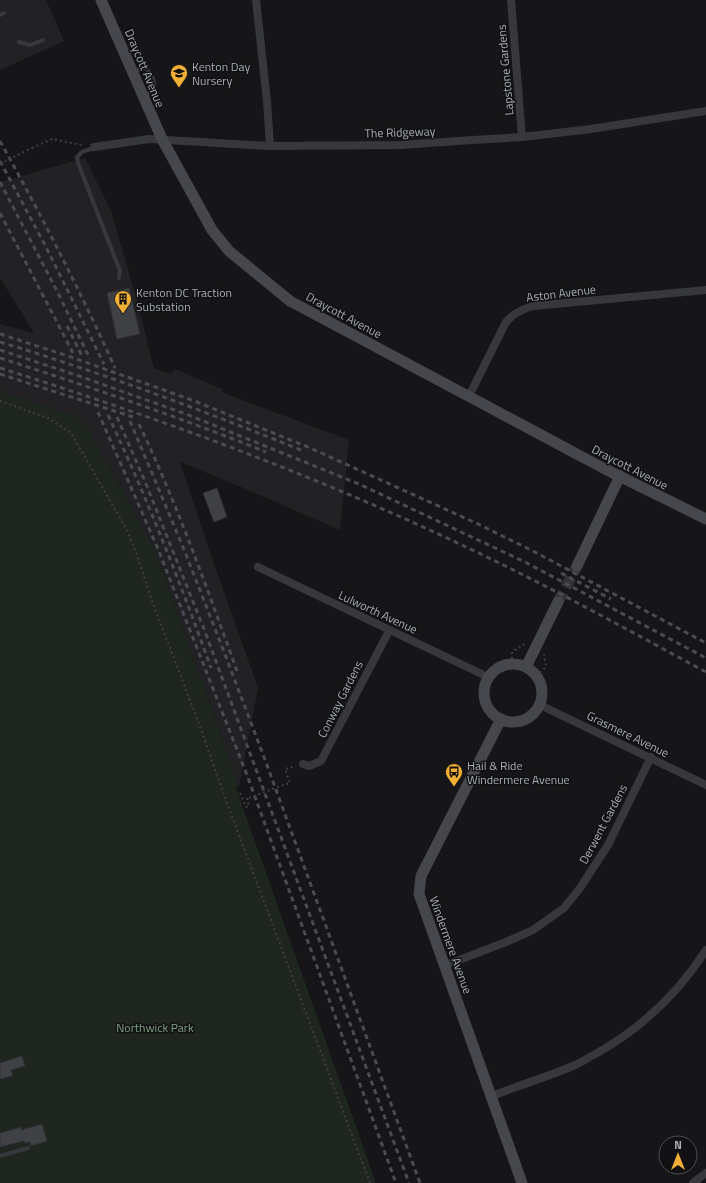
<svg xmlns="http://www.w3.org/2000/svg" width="706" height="1183" viewBox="0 0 706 1183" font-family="'Titillium Web',sans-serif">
<rect width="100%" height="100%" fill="#161618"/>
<g fill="#222225">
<path d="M0 0H46L64 41 0 70Z"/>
<path d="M85 158 111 211 136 297 154 368 171 374 175 369 222 389 221 392 349 440 340 530 246 489 180 462 212 558 258 688 239 786 155 550 85 423 72 415 0 391V324L34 333 0 278V182Z"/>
</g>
<path fill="#1e261f" d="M0 391 72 415 85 423 155 550 239 786 236 788 376 1183H0Z"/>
<g fill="#404145" stroke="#303034">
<path d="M129 288 140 334 117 339 107 293Z"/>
<path d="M217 488 227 517 214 522 203 493Z"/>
<path d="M22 1056 25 1066 11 1070 13 1076 0 1079V1063Z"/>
<path d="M42 1124 47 1141 31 1146 30 1142 25 1143 24 1141 0 1147V1133L21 1127V1130Z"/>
</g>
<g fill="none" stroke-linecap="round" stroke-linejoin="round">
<path stroke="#333438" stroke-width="11" stroke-dasharray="11 5.5" stroke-linecap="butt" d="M558 602 577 566"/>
<g stroke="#3d3f44" stroke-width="2" stroke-dasharray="2 3" stroke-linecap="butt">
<path d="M32 148 52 139 82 145"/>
<path d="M0 401 48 418 71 433 127 530 137 555 152 601 198 721 225 798 370 1183"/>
<path d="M512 664V652L526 643"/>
<path d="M536 676 546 667 544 654"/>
<path d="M286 784 290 783 285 769 296 766"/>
<path d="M240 793 246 807 249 806 247 799 249 798"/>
</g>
<g stroke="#37383d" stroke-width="4">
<path d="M0 15 4 13"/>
<path d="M19 42 30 45 43 40"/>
<path d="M133 72 144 68C151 71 156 83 154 90L144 96"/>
<path d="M94 148 82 152 77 157 78 163 120 271 119 278"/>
<path d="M0 1156 28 1148"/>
</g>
<g stroke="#37383d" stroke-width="8">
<path d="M256 0 267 101 270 146"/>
<path d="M511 0 522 137"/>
<path d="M94 147 149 139 270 146 401 145 457 141 522 137 591 129 706 111"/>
<path d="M469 396 506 322C514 313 521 310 533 306L706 290"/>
<path d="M258 567 488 677"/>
<path d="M540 705 706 785"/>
<path d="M303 764 309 766 321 761 389 631"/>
<path d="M446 965 506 942 533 930 564 908 580 888 608 845 651 757"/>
<path d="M492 1096C519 1085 548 1077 575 1065 583 1062 591 1056 599 1052 644 1026 678 994 706 950"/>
<path d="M693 1183 706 1173"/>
</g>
<g stroke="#45474d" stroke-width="11">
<path d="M101 0 162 139 212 230 229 251 290 301 603 468 706 519"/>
<path d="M577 566 620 476"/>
<circle cx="513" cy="693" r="29"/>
<path d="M526 667 558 602"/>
<path d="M501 719 421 876 419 894 522 1183"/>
</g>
<g stroke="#4a4c52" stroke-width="3" stroke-dasharray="5 4" stroke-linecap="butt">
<path d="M0 141C41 215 80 290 115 368"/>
<path d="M0 161 46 247 104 364"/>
<path d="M0 182 58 293 90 359"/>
<path d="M0 213 73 353"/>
<path d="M67 326 82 356"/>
<path d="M0 334 68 356 192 400 308 447 476 523 531 550 706 643"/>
<path d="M0 342C102 373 202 410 301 450"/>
<path d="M0 350 76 375 186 414 359 484 525 562 706 658"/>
<path d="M0 358C90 387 179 417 266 452"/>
<path d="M0 368C159 418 315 475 466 547 547 585 626 629 706 672"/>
<path d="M0 374 133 417"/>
<path d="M98 412 158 549 247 775 396 1183"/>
<path d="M108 415C147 498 180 582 211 668"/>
<path d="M117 417 144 479 204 629 409 1183"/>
<path d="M130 421 183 547 221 644 264 757 420 1183"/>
<path d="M139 424C177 504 207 588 237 671"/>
<path d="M561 573 611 599"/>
</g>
<g stroke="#3d3f44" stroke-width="2" stroke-dasharray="2 3" stroke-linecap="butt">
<path d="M0 164 32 148"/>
<path d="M249 798 286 784"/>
</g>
</g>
<defs>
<g id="school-pin" transform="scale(0.9)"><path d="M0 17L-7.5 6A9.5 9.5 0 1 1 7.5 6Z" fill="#f2b134" stroke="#111113"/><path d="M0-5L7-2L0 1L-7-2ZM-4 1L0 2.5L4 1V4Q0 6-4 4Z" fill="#111"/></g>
<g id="building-pin" transform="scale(0.9)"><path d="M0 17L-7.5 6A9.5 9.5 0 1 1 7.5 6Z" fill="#f2b134" stroke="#111113"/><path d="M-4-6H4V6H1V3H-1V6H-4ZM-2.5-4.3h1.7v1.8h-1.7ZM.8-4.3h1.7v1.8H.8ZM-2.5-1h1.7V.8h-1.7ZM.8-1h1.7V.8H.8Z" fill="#111"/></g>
<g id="bus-pin" transform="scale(0.9)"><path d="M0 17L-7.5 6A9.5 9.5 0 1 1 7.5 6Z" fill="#f2b134" stroke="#111113"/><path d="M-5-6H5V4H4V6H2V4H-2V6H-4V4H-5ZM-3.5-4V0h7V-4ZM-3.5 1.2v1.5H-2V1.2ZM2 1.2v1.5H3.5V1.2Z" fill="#111"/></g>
</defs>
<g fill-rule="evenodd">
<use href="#school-pin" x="179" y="73"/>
<use href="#building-pin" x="123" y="299"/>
<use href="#bus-pin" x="454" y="772"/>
</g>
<g text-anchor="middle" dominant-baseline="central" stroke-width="3" stroke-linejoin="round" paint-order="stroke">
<g font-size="12" fill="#a8adb8" stroke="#111113" text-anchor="start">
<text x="192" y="66">Kenton Day<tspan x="192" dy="14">Nursery</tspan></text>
<text x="136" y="292">Kenton DC Traction<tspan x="136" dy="14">Substation</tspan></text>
<text x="467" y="765">Hail &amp; Ride<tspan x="467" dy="14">Windermere Avenue</tspan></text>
</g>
<g font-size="12" fill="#a8adb8" stroke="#111113">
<text transform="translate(145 68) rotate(67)">Draycott Avenue</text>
<text transform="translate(505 70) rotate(-95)">Lapstone Gardens</text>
<text transform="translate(400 132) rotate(-2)">The Ridgeway</text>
<text transform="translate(561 293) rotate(-7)">Aston Avenue</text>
<text transform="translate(344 315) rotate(28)">Draycott Avenue</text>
<text transform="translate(630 467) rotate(27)">Draycott Avenue</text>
<text transform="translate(378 612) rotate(25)">Lulworth Avenue</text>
<text transform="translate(340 699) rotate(-63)">Conway Gardens</text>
<text transform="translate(628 734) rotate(26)">Grasmere Avenue</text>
<text transform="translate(603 824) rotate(-62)">Derwent Gardens</text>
<text transform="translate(451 945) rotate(70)">Windermere Avenue</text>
</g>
<g font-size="12" fill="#7fa381" stroke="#111113">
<text x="155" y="1027">Northwick Park</text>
</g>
</g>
<g transform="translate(678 1155)"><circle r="19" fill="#111113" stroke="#4d4f55"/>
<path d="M0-3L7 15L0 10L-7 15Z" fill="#f2b134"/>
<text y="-6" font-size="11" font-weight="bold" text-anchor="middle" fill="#a8adb8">N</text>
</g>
</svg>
